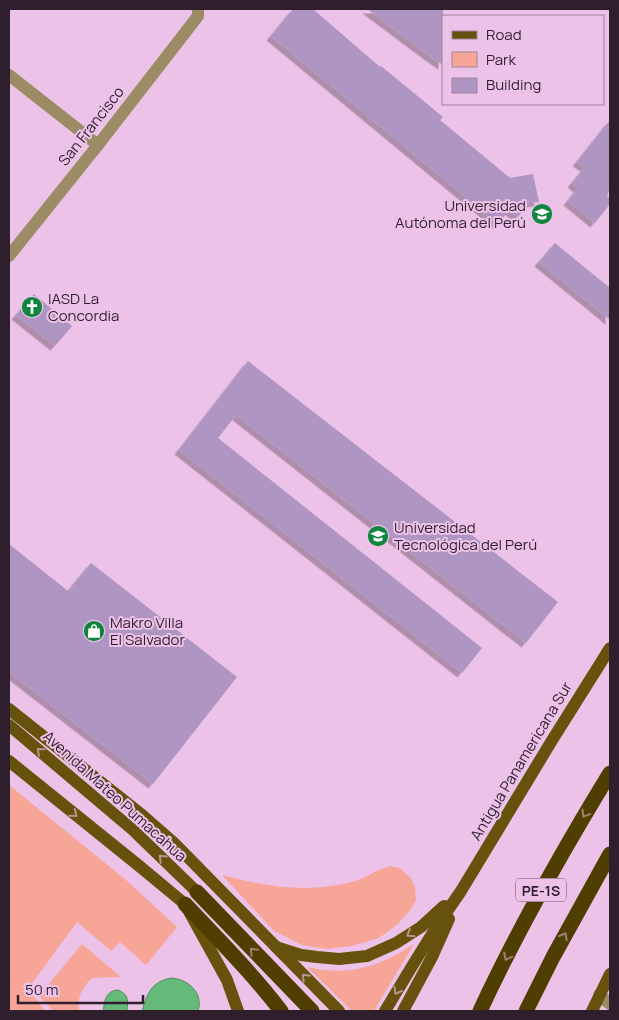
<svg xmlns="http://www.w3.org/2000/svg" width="619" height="1020" viewBox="0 0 619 1020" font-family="Manrope,sans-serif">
<defs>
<filter id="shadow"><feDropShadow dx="-4.5" dy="4.5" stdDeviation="0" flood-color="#0004"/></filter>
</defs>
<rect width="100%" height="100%" fill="#edc2e8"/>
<g fill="#f7a597">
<path d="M9 785 126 880 177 927 146 965 120 942 111 951 77 922 28 989 45 1011H9Z"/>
<path d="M390 866 399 868 411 878 415 887 416 900 411 909 398 924 379 938 352 946 327 949 302 945 274 931 222 875C268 887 307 894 355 881 367 878 377 869 390 866Z"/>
<path d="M82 944 121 977 92 978C82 987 77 998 79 1011H53L39 996Z"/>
<path d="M414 944 374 1011H352L307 967C313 968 320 970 326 970 359 974 388 961 414 944Z"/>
</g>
<g fill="#65ba79" stroke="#558c62">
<path d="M171 978C188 979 204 993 198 1011H142C147 994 151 982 171 978Z"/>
<path d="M118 990C129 994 128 1001 127 1011H103C105 1001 105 991 118 990Z"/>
</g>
<g fill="#ae95c2" filter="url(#shadow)">
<path d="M293 9H313L380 67 381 66 443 117 440 120 510 178 533 174 539 202 529 203 518 217 509 210 498 224 271 36Z"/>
<path d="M367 9H443V65L431 57Z"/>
<path d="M610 120V188L607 196 610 198V204L595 223 568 201 578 188 572 183 585 167 577 162Z"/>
<path d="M555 243 610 288V320L539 262Z"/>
<path d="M34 294 72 326 55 346 16 315Z"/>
<path d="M248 361 558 602 526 643 236 415 218 438 482 648 462 673 179 450Z"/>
<path d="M9 544 68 591 91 563 237 677 153 784 9 672Z"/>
</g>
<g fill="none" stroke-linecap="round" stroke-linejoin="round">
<g stroke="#9b8c65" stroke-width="12">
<path d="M9 75 98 145"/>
<path d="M9 256 98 145 198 16V9"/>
<path d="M599 995 610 1004"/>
</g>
<g stroke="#67520d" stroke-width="12">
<path d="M9 709 142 815 174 843 339 1011"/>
<path d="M9 725 133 830 197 892"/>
<path d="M9 761 138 865 185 904 227 980 238 1011"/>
<path d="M276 947 301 955 317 957 339 959 367 956 396 943 421 927 444 906"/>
<path d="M385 1011 414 963 439 923 461 891 551 742 610 648"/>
<path d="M403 1011 432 957 449 919"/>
<path d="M592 1011 610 974"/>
</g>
<g stroke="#503e01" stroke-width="15">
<path d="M197 892 312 1011"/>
<path d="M185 904C218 939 252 973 281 1011"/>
<path d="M480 1011C518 929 563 850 610 773"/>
<path d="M526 1011 553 957 610 854"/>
</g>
</g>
<defs><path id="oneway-chevron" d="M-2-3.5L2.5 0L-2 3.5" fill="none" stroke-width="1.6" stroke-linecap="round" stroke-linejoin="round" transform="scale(1.25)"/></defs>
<g stroke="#b79590">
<use href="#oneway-chevron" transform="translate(40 751) rotate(-139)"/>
<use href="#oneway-chevron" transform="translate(74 814) rotate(39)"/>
<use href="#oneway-chevron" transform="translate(162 858) rotate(-136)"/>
<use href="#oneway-chevron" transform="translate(410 934) rotate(147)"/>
<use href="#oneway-chevron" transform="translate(305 977) rotate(-135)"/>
<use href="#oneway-chevron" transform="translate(397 991) rotate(120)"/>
</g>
<g stroke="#9e8074">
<use href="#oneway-chevron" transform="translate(585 814) rotate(121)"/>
<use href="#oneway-chevron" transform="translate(564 936) rotate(-61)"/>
<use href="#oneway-chevron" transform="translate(253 951) rotate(-134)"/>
<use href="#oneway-chevron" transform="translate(507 957) rotate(117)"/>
</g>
<defs>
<g id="university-disc" transform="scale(1.125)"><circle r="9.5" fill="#10853d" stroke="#edc2e8"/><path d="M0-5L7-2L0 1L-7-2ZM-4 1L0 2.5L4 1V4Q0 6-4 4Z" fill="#fff"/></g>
<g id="church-disc" transform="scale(1.125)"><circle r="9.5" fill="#10853d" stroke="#edc2e8"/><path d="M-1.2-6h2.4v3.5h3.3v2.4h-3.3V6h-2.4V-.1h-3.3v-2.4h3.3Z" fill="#fff"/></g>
<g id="shop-disc" transform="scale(1.125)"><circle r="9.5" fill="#10853d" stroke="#edc2e8"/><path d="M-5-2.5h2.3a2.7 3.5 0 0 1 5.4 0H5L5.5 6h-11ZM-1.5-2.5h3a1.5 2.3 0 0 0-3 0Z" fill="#fff"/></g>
</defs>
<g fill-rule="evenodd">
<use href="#university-disc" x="542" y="214"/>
<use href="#church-disc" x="32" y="307"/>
<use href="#university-disc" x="378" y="536"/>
<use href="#shop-disc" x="94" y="631"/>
</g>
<g text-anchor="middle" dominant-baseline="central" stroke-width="4" stroke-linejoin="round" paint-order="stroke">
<rect fill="#edc2e8" stroke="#685065" stroke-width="1" x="516" y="878.5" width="50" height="23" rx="4"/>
<g font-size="14" font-weight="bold" fill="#2f1f2d">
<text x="541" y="890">PE-1S</text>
</g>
<g font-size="15" fill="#2f1f2d" stroke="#edc2e8">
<text transform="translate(91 126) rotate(-52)">San Francisco</text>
<text transform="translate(521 761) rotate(-59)">Antigua Panamericana Sur</text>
<text transform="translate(115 796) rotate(42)">Avenida Mateo Pumacahua</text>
</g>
<g font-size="15" fill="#2f1f2d" stroke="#edc2e8" text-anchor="start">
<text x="526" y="205" text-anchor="end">Universidad<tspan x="526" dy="17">Autónoma del Perú</tspan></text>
<text x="48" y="298">IASD La<tspan x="48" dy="17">Concordia</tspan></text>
<text x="394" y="527">Universidad<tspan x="394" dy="17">Tecnológica del Perú</tspan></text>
<text x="110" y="622">Makro Villa<tspan x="110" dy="17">El Salvador</tspan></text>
</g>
</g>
<rect width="619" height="1020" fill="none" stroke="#2f1f2d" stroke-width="20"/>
<rect x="442" y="15" width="162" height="90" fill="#edc2e8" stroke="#a1819d"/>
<rect x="452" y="31" width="25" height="8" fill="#67520d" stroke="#a1819d"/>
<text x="486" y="40" font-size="15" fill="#2f1f2d">Road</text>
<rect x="452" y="52" width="25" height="15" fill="#f7a597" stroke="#a1819d"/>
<text x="486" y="65" font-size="15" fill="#2f1f2d">Park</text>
<rect x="452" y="78" width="25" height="15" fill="#ae95c2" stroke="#a1819d"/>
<text x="486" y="90" font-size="15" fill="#2f1f2d">Building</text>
<path d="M18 995v8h125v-8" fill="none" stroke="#2f1f2d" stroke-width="2.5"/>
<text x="25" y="995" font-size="15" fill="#2f1f2d" stroke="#edc2e8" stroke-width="4" paint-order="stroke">50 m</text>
</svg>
